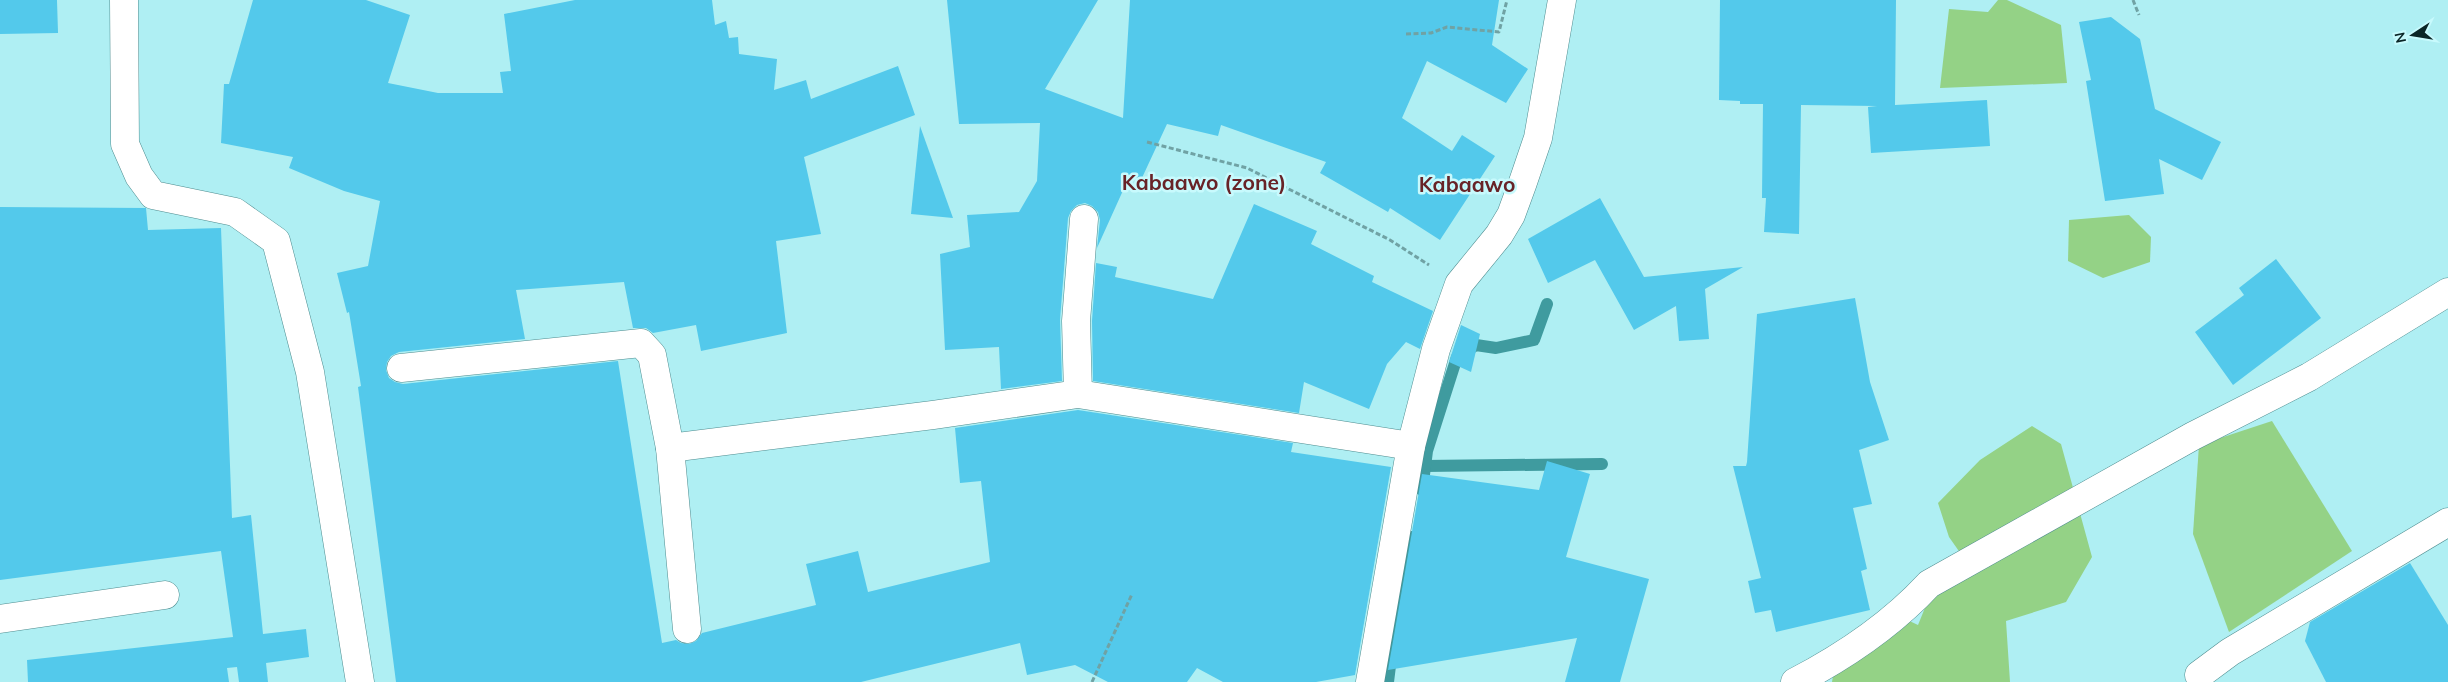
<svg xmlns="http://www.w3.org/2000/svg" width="2448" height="682" viewBox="0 0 2448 682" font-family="Mulish,sans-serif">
<rect width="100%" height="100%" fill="#afeff3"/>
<g fill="#94d286">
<path d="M1998 0H2007L2061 25 2067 83 1940 88 1949 9 1988 12Z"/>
<path d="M2129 215 2151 237 2150 262 2103 278 2068 261 2069 220Z"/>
<path d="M2272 421 2352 551 2229 632 2193 534 2199 445Z"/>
<path d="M2032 426 2061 444 2092 557 2066 602 2006 621 2010 682H1832L1838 646 1886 610 1918 625 1931 593 1975 574 1949 537 1938 503 1980 460Z"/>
</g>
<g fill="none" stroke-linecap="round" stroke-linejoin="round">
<g stroke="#3f9b9f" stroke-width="12">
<path d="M1424 466 1602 464"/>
<path d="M1422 490 1427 451 1457 357 1476 345 1496 348 1534 340 1547 304"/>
<path d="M1388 682 1399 593 1412 537"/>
</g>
</g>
<g fill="#53c9eb">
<path d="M0 0H57L58 33 0 34Z"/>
<path d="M253 0H366L410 15 388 83 438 93H503L500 72 511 71 504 14 575 0H712L715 25 726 21 729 38 738 37 739 54 777 59 774 90 806 80 811 99 898 66 915 115 804 157 821 234 776 241 787 333 701 351 696 325 653 333 646 328H633L624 282 516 290 525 339 399 352 391 356 387 362 386 370 389 378 395 382 403 384 618 361 662 643 676 640 681 643 689 644 696 641 702 633 816 605 806 564 858 551 868 592 990 562 981 481 960 483 955 428 1078 410 1293 443 1291 452 1391 467 1355 675 1316 682H1223L1197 668 1187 682H1108L1075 665 1027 675 1020 643 861 682H396L358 387 361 386 349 312 347 313 337 273 368 266 380 201 344 191 289 168 293 157 221 143 224 84H229Z"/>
<path d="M947 0H1098L1045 89 1123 118 1130 0H1499L1492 45 1528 69 1506 103 1427 61 1402 118 1452 151 1462 135 1495 156 1440 240 1390 208 1388 212 1320 173 1326 162 1221 125 1218 136 1167 124 1141 180 1130 175 1097 248 1100 220 1098 212 1092 206 1085 203 1077 205 1071 211 1068 218 1060 320 1062 381 1001 389 999 347 945 350 940 254 970 247 967 215 1019 212 1037 181 1040 123 959 124Z"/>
<path d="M1720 0H1896L1895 105 1987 100 1990 146 1871 153 1868 107 1877 106 1801 105 1799 234 1764 232 1766 198H1762L1763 104H1740V101L1719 100Z"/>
<path d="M2111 17 2140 39 2155 109 2221 142 2202 180 2159 159 2164 194 2105 201 2086 81 2091 80 2079 22Z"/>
<path d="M920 126 953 218 911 214Z"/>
<path d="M1600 198 1644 277 1743 267 1705 289 1709 339 1679 341 1676 306 1634 330 1595 260 1548 283 1528 239Z"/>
<path d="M1254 204 1317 231 1311 244 1374 276 1372 282 1433 311 1420 349 1406 342 1387 364 1369 409 1304 382 1299 413 1093 381 1092 321 1096 263 1117 267 1115 277 1213 299Z"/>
<path d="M0 207 146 208 148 230 221 228 232 518 251 515 263 634 306 629 309 657 266 663 268 682H239L237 667 227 668 229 682H28L27 660 233 637 221 551 0 580Z"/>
<path d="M2276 259 2321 318 2233 385 2195 332 2244 295 2239 288Z"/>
<path d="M1855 298 1870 382 1889 440 1859 450 1872 504 1853 508 1867 569 1861 571 1870 610 1776 632 1771 610 1755 613 1748 581 1761 578 1733 466H1746L1747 462 1757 314Z"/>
<path d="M1461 325 1480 334 1471 372 1449 362Z"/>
<path d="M1547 461 1590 474 1566 557 1649 579 1620 682H1565L1577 638 1388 670 1422 474 1539 490Z"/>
<path d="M2410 563 2448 625V682H2326L2305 641 2310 622Z"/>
</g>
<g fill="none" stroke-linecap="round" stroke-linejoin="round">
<g stroke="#4e8c8f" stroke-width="29">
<g id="minor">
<path d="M124 0 125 144 139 176 153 195 235 212 276 241 310 372 360 682"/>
<path d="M401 368 641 343 652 355 670 448 687 629"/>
<path d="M1078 394 1076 321 1084 219"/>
<path d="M670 448 933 415 1078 394 1411 446"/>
<path d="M0 619 165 595"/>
<path d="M2199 675 2230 652 2448 522"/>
<path d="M1370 682 1411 446 1436 349 1459 284 1499 235 1511 215 1522 185 1538 138 1562 0"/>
<path d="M1795 682C1845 656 1891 625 1929 584L2193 436 2309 377 2448 292"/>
</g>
</g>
<g stroke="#70a2a4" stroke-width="3" stroke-dasharray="5 2.5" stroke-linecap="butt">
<path d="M2133 0 2139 15"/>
<path d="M1406 34 1431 33 1447 27 1499 32 1507 0"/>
<path d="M1147 142 1247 168 1390 240 1429 265"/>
<path d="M1092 682 1132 594"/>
</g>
<use href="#minor" stroke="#fff" stroke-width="28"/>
</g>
<g text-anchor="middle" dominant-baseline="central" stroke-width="5" stroke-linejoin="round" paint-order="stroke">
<g font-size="21" font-weight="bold" fill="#682327" stroke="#c8fafd">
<text x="1204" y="182">Kabaawo (zone)</text>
<text x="1467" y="184">Kabaawo</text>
</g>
</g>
<g transform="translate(2413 35) rotate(258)" stroke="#c8fafd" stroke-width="4" paint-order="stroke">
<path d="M0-4L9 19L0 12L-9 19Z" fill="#0b2627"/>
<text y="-8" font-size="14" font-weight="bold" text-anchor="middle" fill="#0b2627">N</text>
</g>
</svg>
